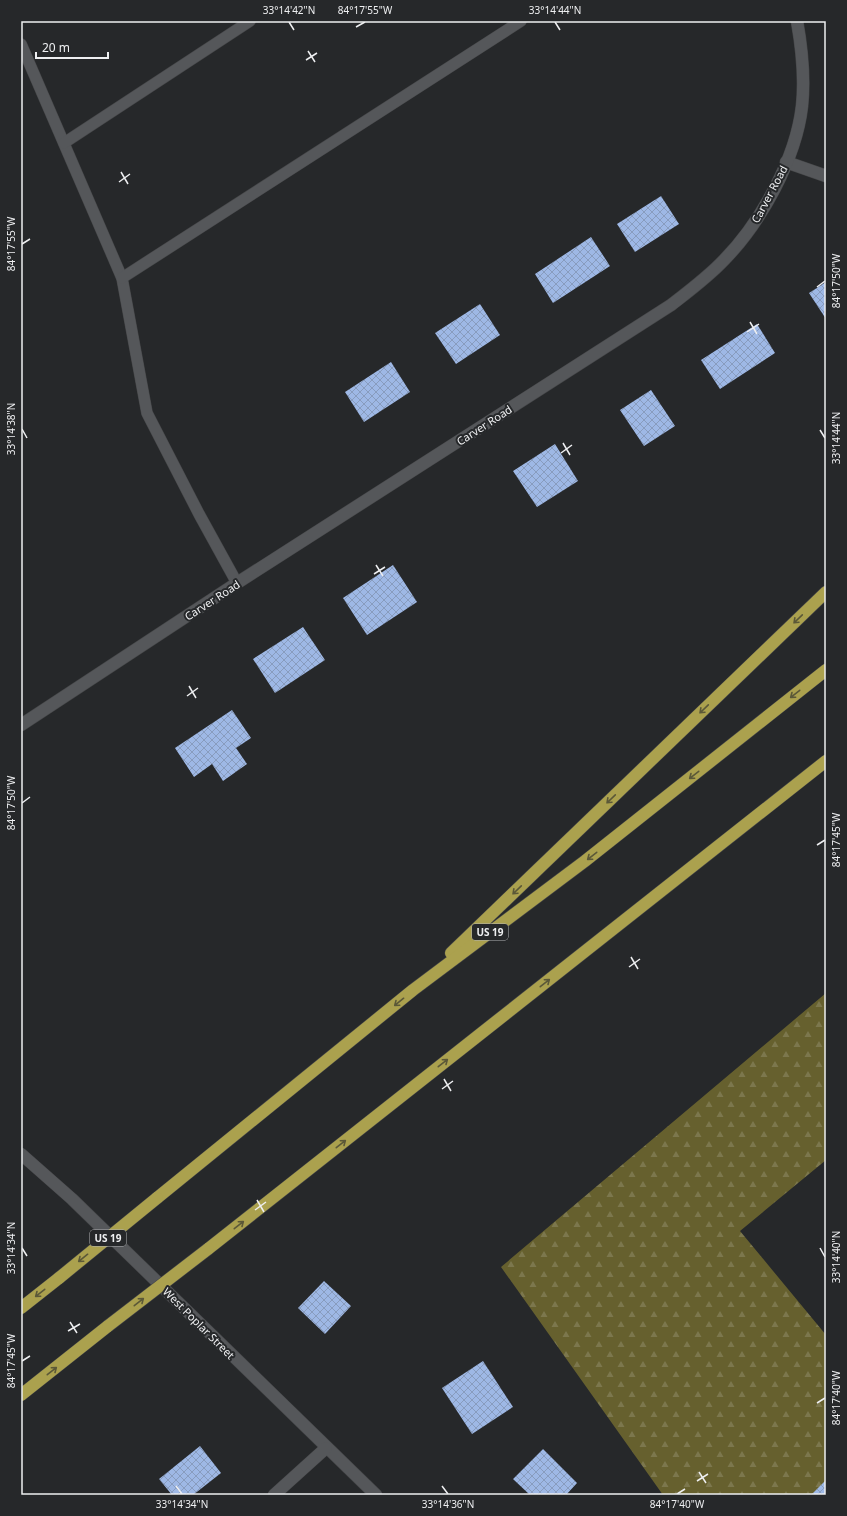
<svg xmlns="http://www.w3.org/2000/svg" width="847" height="1516" viewBox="0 0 847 1516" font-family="'Noto Sans',sans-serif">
<defs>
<pattern id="forest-firs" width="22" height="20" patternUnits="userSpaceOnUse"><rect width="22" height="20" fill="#66602e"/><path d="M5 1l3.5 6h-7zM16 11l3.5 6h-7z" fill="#7c774d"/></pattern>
<pattern id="building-cross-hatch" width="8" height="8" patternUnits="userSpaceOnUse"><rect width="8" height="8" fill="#9eb8e5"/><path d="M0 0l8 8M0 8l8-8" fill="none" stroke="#889cbe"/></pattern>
</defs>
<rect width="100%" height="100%" fill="#26282a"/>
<path fill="url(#forest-firs)" d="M826 993V1160L740 1231 826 1335V1495H663L501 1267Z"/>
<g fill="url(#building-cross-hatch)">
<path d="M661 196 679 224 635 252 617 224Z"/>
<path d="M591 237 610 266 553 303 535 274Z"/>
<path d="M826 282V319L809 293Z"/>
<path d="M480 304 500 335 456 364 435 333Z"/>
<path d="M757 324 775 353 720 389 701 360Z"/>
<path d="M391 362 410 392 364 422 345 392Z"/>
<path d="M651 390 675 426 644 446 620 410Z"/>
<path d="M555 444 578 481 537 507 513 471Z"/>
<path d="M393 565 417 602 367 635 343 598Z"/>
<path d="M303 627 325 660 275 693 253 659Z"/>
<path d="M232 710 251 738 236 748 247 764 223 781 212 764 194 777 175 748Z"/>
<path d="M324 1281 351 1306 325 1334 298 1308Z"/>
<path d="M483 1361 513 1407 472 1434 442 1388Z"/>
<path d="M200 1446 221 1473 193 1495H172L159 1479Z"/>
<path d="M543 1449 577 1483 566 1495H530L513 1479Z"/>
<path d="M826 1480V1495H811Z"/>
</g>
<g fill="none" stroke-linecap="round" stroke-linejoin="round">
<g stroke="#454648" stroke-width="12">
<g id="lane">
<path d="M21 44 122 278 147 413 199 514 237 583"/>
<path d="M64 143 250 21"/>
<path d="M122 278 521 21"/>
</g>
</g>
<g stroke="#454648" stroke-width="13">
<g id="street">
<path d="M786 162 826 176"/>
<path d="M21 725 237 583 671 305C689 291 708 277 724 260 761 222 796 159 802 106 805 78 802 49 797 21"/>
<path d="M21 1154 72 1199 376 1495"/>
<path d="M274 1495 326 1448"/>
</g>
</g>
<g stroke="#454648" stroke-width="13">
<g id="highway">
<path d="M451 953 826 592"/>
<path d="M157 1198 413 990 585 861 826 670"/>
<path d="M208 1249 826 761"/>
<path d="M21 1308 59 1278"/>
<path d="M21 1395 108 1326"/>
</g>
</g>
<use href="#lane" stroke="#55575a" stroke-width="11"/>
<use href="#street" stroke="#55575a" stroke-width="12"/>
<use href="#highway" stroke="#aba14e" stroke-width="12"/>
<g stroke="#454648" stroke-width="13" stroke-linecap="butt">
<g id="highway-bridge">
<path d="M59 1278 157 1198"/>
<path d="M108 1326 208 1249"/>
</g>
</g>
<use href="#highway-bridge" stroke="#aba14e" stroke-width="12"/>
</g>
<defs><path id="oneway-shaft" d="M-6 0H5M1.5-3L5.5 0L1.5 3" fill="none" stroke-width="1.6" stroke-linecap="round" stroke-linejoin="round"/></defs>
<g stroke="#5b5838">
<use href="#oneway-shaft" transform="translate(798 619) rotate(136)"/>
<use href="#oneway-shaft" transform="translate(795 694) rotate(142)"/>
<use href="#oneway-shaft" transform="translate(704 709) rotate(136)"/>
<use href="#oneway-shaft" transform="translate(694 775) rotate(142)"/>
<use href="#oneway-shaft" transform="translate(611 799) rotate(136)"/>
<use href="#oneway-shaft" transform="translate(592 856) rotate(142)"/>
<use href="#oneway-shaft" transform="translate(517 890) rotate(136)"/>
<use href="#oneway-shaft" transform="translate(545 983) rotate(-38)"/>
<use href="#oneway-shaft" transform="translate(399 1002) rotate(141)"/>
<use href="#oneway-shaft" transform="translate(443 1063) rotate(-38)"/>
<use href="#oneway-shaft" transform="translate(341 1144) rotate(-38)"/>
<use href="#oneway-shaft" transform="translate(239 1225) rotate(-38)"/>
<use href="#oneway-shaft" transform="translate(83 1258) rotate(141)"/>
<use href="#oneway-shaft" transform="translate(40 1293) rotate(142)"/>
<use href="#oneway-shaft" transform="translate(139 1302) rotate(-38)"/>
<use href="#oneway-shaft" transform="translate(52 1371) rotate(-38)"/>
</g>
<path fill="none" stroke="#eeeff1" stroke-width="1.5" d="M289 22 294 30M555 22 560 30M356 27 365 22M308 51 315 62M306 60 317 53M121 172 128 184M119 182 130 174M22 244 30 239M817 287 825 281M750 322 757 334M747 332 759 324M22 429 27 438M820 430 825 438M563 443 570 455M561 453 572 445M376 565 383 576M374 574 385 567M189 686 196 698M187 696 198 688M22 803 30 797M817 845 825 840M631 957 638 969M629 967 640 959M444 1079 451 1091M442 1089 453 1081M257 1200 264 1212M255 1210 266 1202M22 1248 27 1256M820 1248 825 1257M70 1322 77 1333M68 1331 80 1324M22 1361 30 1356M817 1403 825 1398M699 1472 706 1483M697 1481 708 1474M176 1486 182 1494M442 1486 448 1494M677 1494 685 1489"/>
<g text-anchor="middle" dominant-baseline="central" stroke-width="4" stroke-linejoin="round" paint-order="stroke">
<g fill="#26282a" stroke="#b2b3b5" stroke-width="1">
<rect x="472" y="924" width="36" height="16" rx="3"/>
<rect x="90" y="1230" width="36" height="16" rx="3"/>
</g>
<g font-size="10" font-weight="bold" fill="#eeeff1">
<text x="490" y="932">US 19</text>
<text x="108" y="1238">US 19</text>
</g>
<g font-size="11" fill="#eeeff1" stroke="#26282a">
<text transform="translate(769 194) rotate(-62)">Carver Road</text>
<text transform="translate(484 425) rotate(-33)">Carver Road</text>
<text transform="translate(212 600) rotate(-33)">Carver Road</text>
<text transform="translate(199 1323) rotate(45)">West Poplar Street</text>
</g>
</g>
<rect width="847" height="1516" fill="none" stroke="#26282a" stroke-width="44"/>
<path d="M36 52v6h72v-6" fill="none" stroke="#eeeff1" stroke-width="2"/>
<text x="42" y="52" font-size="12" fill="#eeeff1" stroke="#26282a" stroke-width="3" paint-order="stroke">20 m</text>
<rect x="22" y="22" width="803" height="1472" fill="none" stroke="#eeeff1" stroke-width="1.5"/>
<g font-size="10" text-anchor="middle" fill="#eeeff1">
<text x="289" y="14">33°14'42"N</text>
<text x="365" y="14">84°17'55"W</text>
<text x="555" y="14">33°14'44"N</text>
<text transform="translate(11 244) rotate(-90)" y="4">84°17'55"W</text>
<text transform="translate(836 281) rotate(-90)" y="4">84°17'50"W</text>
<text transform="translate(11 429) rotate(-90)" y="4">33°14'38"N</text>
<text transform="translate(836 438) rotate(-90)" y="4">33°14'44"N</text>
<text transform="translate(11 803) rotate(-90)" y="4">84°17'50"W</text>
<text transform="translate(836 840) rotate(-90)" y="4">84°17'45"W</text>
<text transform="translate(11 1248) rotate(-90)" y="4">33°14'34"N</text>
<text transform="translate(836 1257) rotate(-90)" y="4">33°14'40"N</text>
<text transform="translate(11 1361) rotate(-90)" y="4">84°17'45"W</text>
<text transform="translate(836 1398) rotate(-90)" y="4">84°17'40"W</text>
<text x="182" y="1508">33°14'34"N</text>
<text x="448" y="1508">33°14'36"N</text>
<text x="677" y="1508">84°17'40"W</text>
</g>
</svg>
